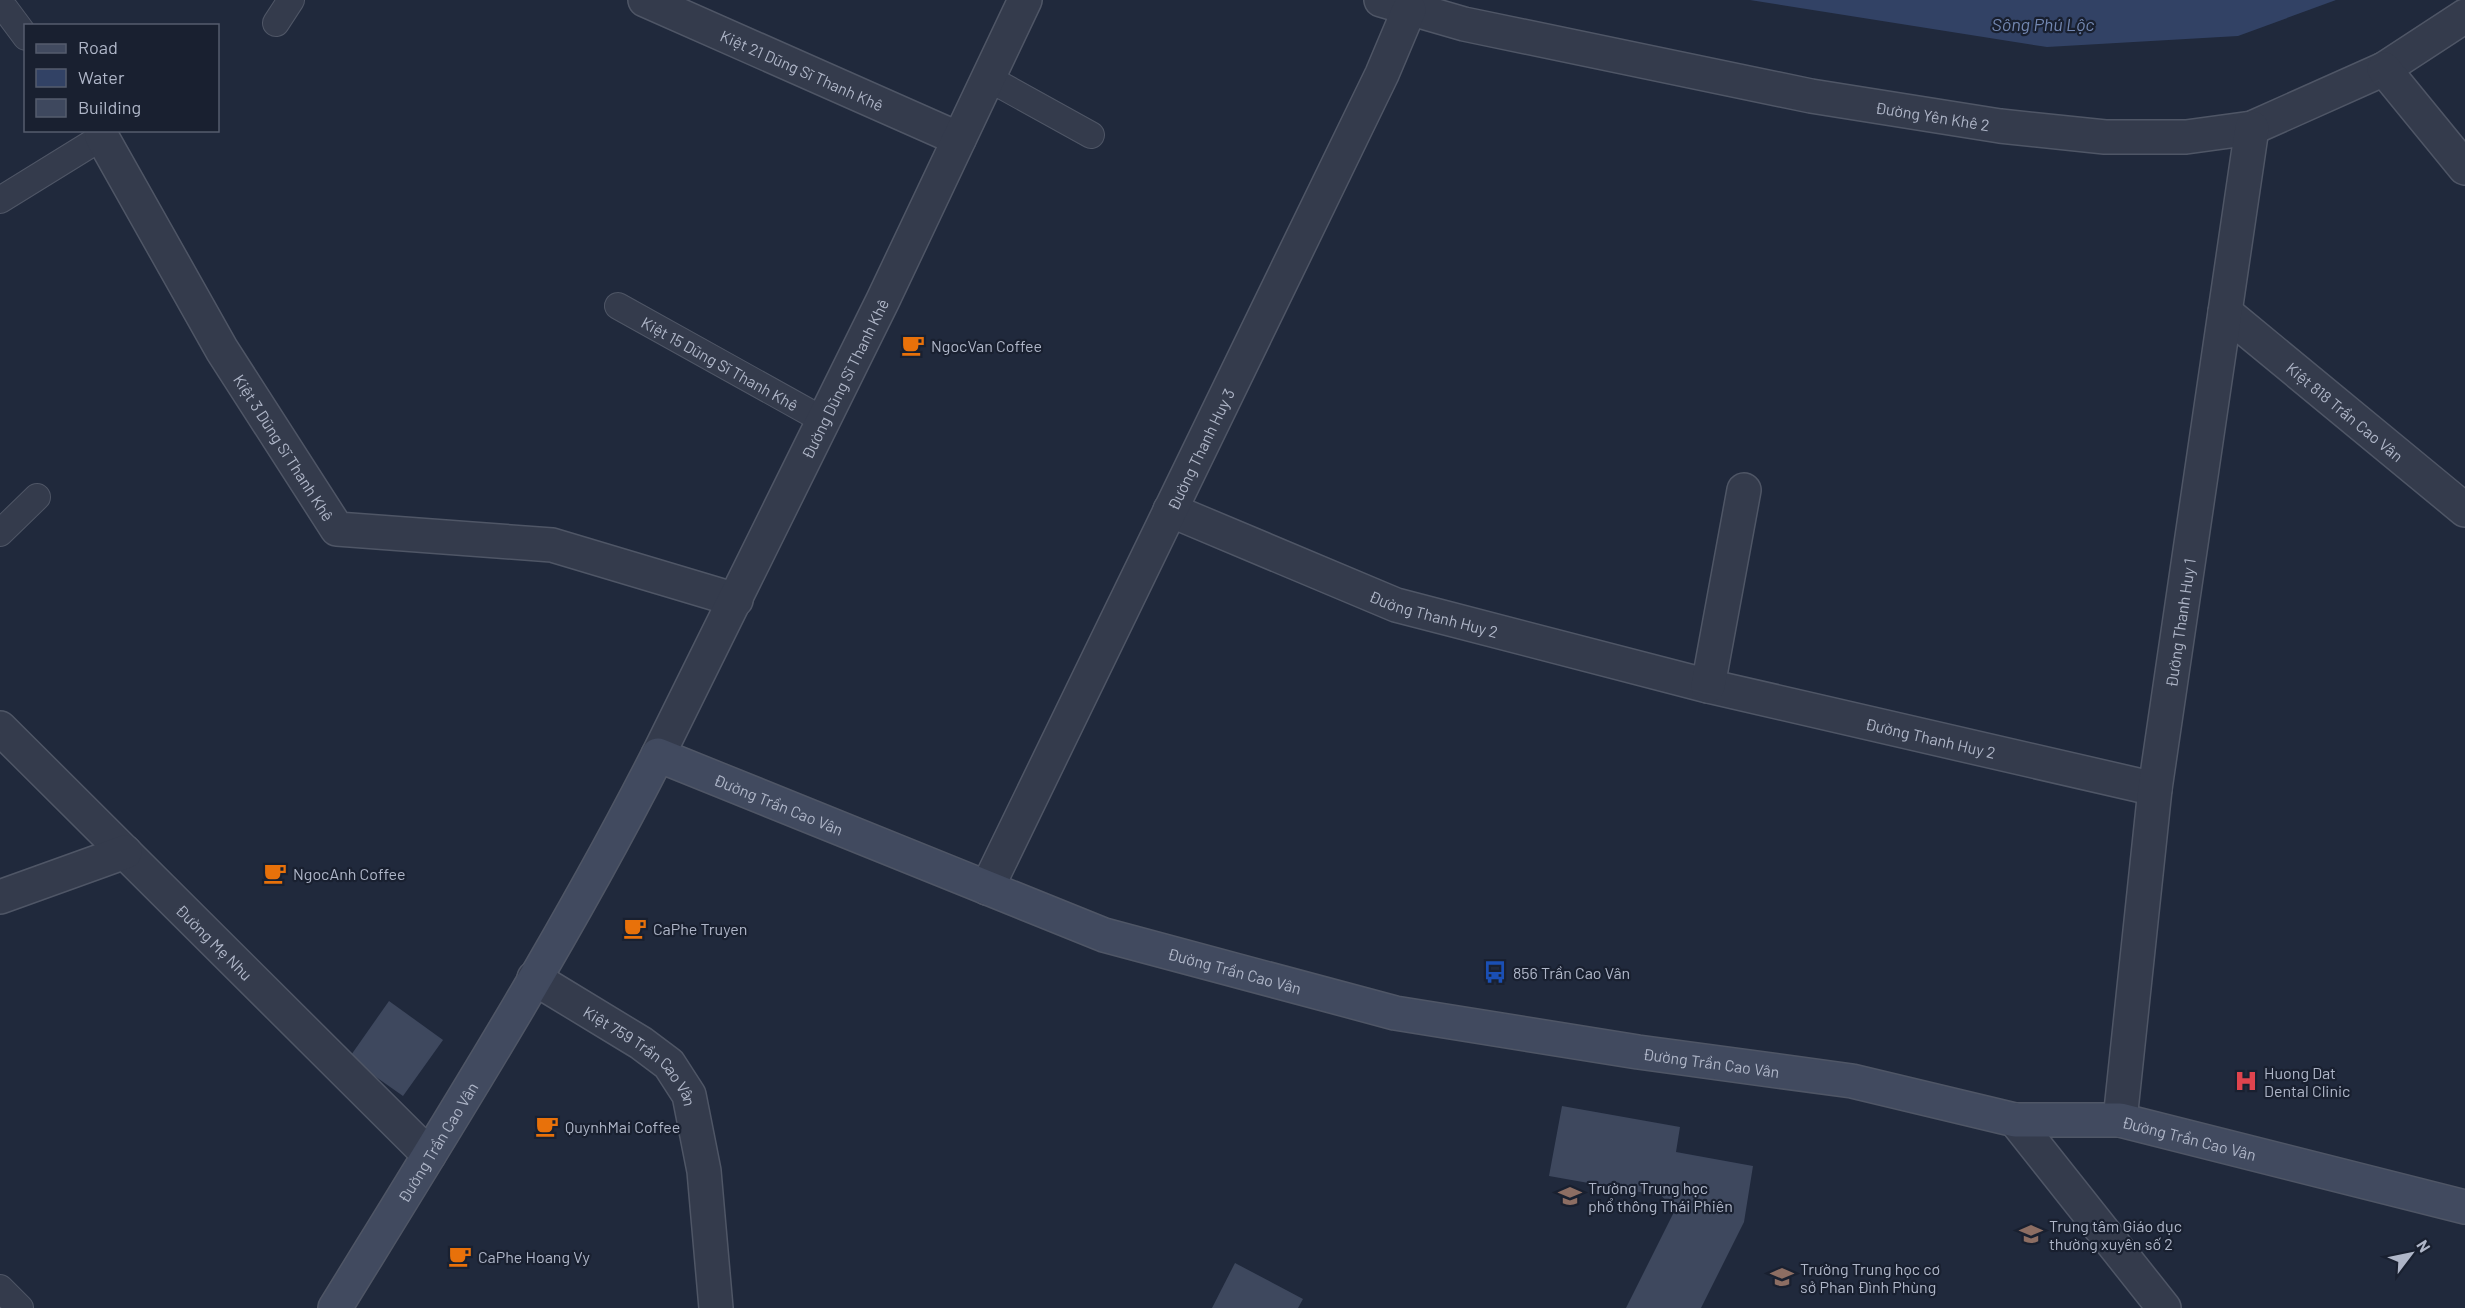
<svg xmlns="http://www.w3.org/2000/svg" width="2465" height="1308" viewBox="0 0 2465 1308" font-family="Barlow,sans-serif">
<rect width="100%" height="100%" fill="#20293c"/>
<path fill="#324265" d="M1750 0H2336L2238 36 2047 47Z"/>
<g fill="#3e485e">
<path d="M389 1001 443 1040 403 1096 349 1058Z"/>
<path d="M1562 1106 1680 1127 1676 1152 1753 1166 1744 1222 1701 1308H1626L1674 1212 1662 1196 1549 1176Z"/>
<path d="M1235 1263 1303 1299 1298 1308H1212Z"/>
</g>
<g fill="none" stroke-linecap="round" stroke-linejoin="round">
<g stroke="#4f5666" stroke-width="28">
<g id="service">
<path d="M6 10 26 37"/>
<path d="M276 23 291 0"/>
<path d="M988 78 1091 135"/>
<path d="M0 200 102 137 97 130"/>
<path id="s1" d="M618 306 823 420"/>
<path d="M0 533 37 497"/>
<path d="M0 1288 20 1308"/>
</g>
</g>
<g stroke="#4f5666" stroke-width="36">
<g id="minor">
<path id="s2" d="M645 0 959 139"/>
<path id="s3" d="M1381 0 1464 24 1811 96 2000 126 2105 137H2186L2252 128 2384 69 2465 16"/>
<path d="M2384 69 2465 168"/>
<path id="s4" d="M102 137 222 350 337 529 552 545 736 600"/>
<path id="s5" d="M2225 312 2465 510"/>
<path id="s6" d="M1170 510 1396 605 1708 686 2155 789"/>
<path d="M1708 686 1744 490"/>
<path id="s7" d="M0 728 429 1155"/>
<path id="s8" d="M987 888 1382 74 1409 10"/>
<path d="M0 897 125 852"/>
<path id="s9" d="M534 978 641 1043 669 1064 689 1095 704 1171 716 1308"/>
<path d="M2015 1120 2164 1308"/>
<path id="s10" d="M2120 1120 2155 789 2252 128"/>
</g>
</g>
<g stroke="#4f5666" stroke-width="36">
<g id="tertiary">
<path id="s11" d="M658 755 883 300 1025 0"/>
</g>
</g>
<g stroke="#4f5666" stroke-width="36">
<g id="secondary">
<path id="s12" d="M335 1308C447 1126 561 945 658 755L1104 935 1395 1013 1638 1052 1852 1081 2015 1120H2120L2465 1207"/>
</g>
</g>
<use href="#service" stroke="#343b4c" stroke-width="26"/>
<use href="#minor" stroke="#343b4c" stroke-width="33"/>
<use href="#tertiary" stroke="#343b4c" stroke-width="33"/>
<use href="#secondary" stroke="#414a5f" stroke-width="33"/>
</g>
<defs>
<g id="cafe-bare" transform="scale(1.8)"><path d="M-5.5-4.5H6V0H3Q3 3.5 0 3.5H-2.5Q-5.5 3.5-5.5 0ZM3-3.2v2h1.7v-2ZM-6 4.5H4V6H-6Z" fill="#e8710a" stroke="#192030" stroke-width="2.5" paint-order="stroke"/></g>
<g id="bus-bare" transform="scale(1.8)"><path d="M-5-6H5V4H4V6H2V4H-2V6H-4V4H-5ZM-3.5-4V0h7V-4ZM-3.5 1.2v1.5H-2V1.2ZM2 1.2v1.5H3.5V1.2Z" fill="#1a4fb4" stroke="#192030" stroke-width="2.5" paint-order="stroke"/></g>
<g id="hospital-bare" transform="scale(1.8)"><path d="M-5-5h3v3.5h4V-5h3V5h-3V1.5h-4V5h-3Z" fill="#e0444e" stroke="#192030" stroke-width="2.5" paint-order="stroke"/></g>
<g id="school-bare" transform="scale(1.8)"><path d="M0-5L7-2L0 1L-7-2ZM-4 1L0 2.5L4 1V4Q0 6-4 4Z" fill="#8d6e63" stroke="#192030" stroke-width="2.5" paint-order="stroke"/></g>
</defs>
<g fill-rule="evenodd">
<use href="#cafe-bare" x="913" y="345"/>
<use href="#cafe-bare" x="275" y="873"/>
<use href="#cafe-bare" x="635" y="928"/>
<use href="#bus-bare" x="1495" y="972"/>
<use href="#hospital-bare" x="2246" y="1081"/>
<use href="#cafe-bare" x="547" y="1126"/>
<use href="#school-bare" x="1570" y="1196"/>
<use href="#school-bare" x="2031" y="1234"/>
<use href="#cafe-bare" x="460" y="1256"/>
<use href="#school-bare" x="1782" y="1277"/>
</g>
<g text-anchor="middle" dominant-baseline="central" stroke-width="4.5" stroke-linejoin="round" paint-order="stroke">
<g font-size="16" fill="#afb6c8" stroke="#192030">
<text stroke="none"><textPath href="#s2" startOffset="172">Kiệt 21 Dũng Sĩ Thanh Khê</textPath></text>
<text stroke="none"><textPath href="#s3" startOffset="564">Đường Yên Khê 2</textPath></text>
<text stroke="none"><textPath href="#s1" startOffset="117">Kiệt 15 Dũng Sĩ Thanh Khê</textPath></text>
<text stroke="none"><textPath href="#s11" startOffset="420">Đường Dũng Sĩ Thanh Khê</textPath></text>
<text stroke="none"><textPath href="#s5" startOffset="156">Kiệt 818 Trần Cao Vân</textPath></text>
<text stroke="none"><textPath href="#s4" startOffset="360">Kiệt 3 Dũng Sĩ Thanh Khê</textPath></text>
<text stroke="none"><textPath href="#s8" startOffset="488">Đường Thanh Huy 3</textPath></text>
<text stroke="none"><textPath href="#s6" startOffset="284">Đường Thanh Huy 2</textPath></text>
<text stroke="none"><textPath href="#s10" startOffset="501">Đường Thanh Huy 1</textPath></text>
<text stroke="none"><textPath href="#s6" startOffset="796">Đường Thanh Huy 2</textPath></text>
<text stroke="none"><textPath href="#s12" startOffset="771">Đường Trần Cao Vân</textPath></text>
<text stroke="none"><textPath href="#s7" startOffset="303">Đường Mẹ Nhu</textPath></text>
<text stroke="none"><textPath href="#s12" startOffset="1257">Đường Trần Cao Vân</textPath></text>
<text stroke="none"><textPath href="#s9" startOffset="134">Kiệt 759 Trần Cao Vân</textPath></text>
<text stroke="none"><textPath href="#s12" startOffset="1743">Đường Trần Cao Vân</textPath></text>
<text stroke="none"><textPath href="#s12" startOffset="2229">Đường Trần Cao Vân</textPath></text>
<text stroke="none"><textPath href="#s12" startOffset="195">Đường Trần Cao Vân</textPath></text>
</g>
<g font-size="16" fill="#afb6c8" stroke="#192030" text-anchor="start">
<text x="931" y="345">NgocVan Coffee</text>
<text x="293" y="873">NgocAnh Coffee</text>
<text x="653" y="928">CaPhe Truyen</text>
<text x="1513" y="972">856 Trần Cao Vân</text>
<text x="2264" y="1072">Huong Dat<tspan x="2264" dy="18">Dental Clinic</tspan></text>
<text x="565" y="1126">QuynhMai Coffee</text>
<text x="1588" y="1187">Trường Trung học<tspan x="1588" dy="18">phổ thông Thái Phiên</tspan></text>
<text x="2049" y="1225">Trung tâm Giáo dục<tspan x="2049" dy="18">thường xuyên số 2</tspan></text>
<text x="478" y="1256">CaPhe Hoang Vy</text>
<text x="1800" y="1268">Trường Trung học cơ<tspan x="1800" dy="18">sở Phan Đình Phùng</tspan></text>
</g>
<g font-size="18" font-style="italic" fill="#7488b2" stroke="#192030">
<text x="2043" y="24">Sông Phú Lộc</text>
</g>
</g>
<rect x="24" y="24" width="195" height="108" fill="#192030" stroke="#555c6d" stroke-width="1.5"/>
<rect x="36" y="44" width="30" height="9" fill="#414a5f" stroke="#555c6d" stroke-width="1.5"/>
<text x="78" y="54" font-size="18" fill="#afb6c8">Road</text>
<rect x="36" y="69" width="30" height="18" fill="#324265" stroke="#555c6d" stroke-width="1.5"/>
<text x="78" y="84" font-size="18" fill="#afb6c8">Water</text>
<rect x="36" y="99" width="30" height="18" fill="#3e485e" stroke="#555c6d" stroke-width="1.5"/>
<text x="78" y="114" font-size="18" fill="#afb6c8">Building</text>
<g transform="translate(2411 1254) rotate(58)" stroke="#192030" stroke-width="4.5" paint-order="stroke">
<path d="M0-4.5L10 22L0 15L-10 22Z" fill="#afb6c8"/>
<text y="-9" font-size="16" font-weight="bold" text-anchor="middle" fill="#afb6c8">N</text>
</g>
</svg>
